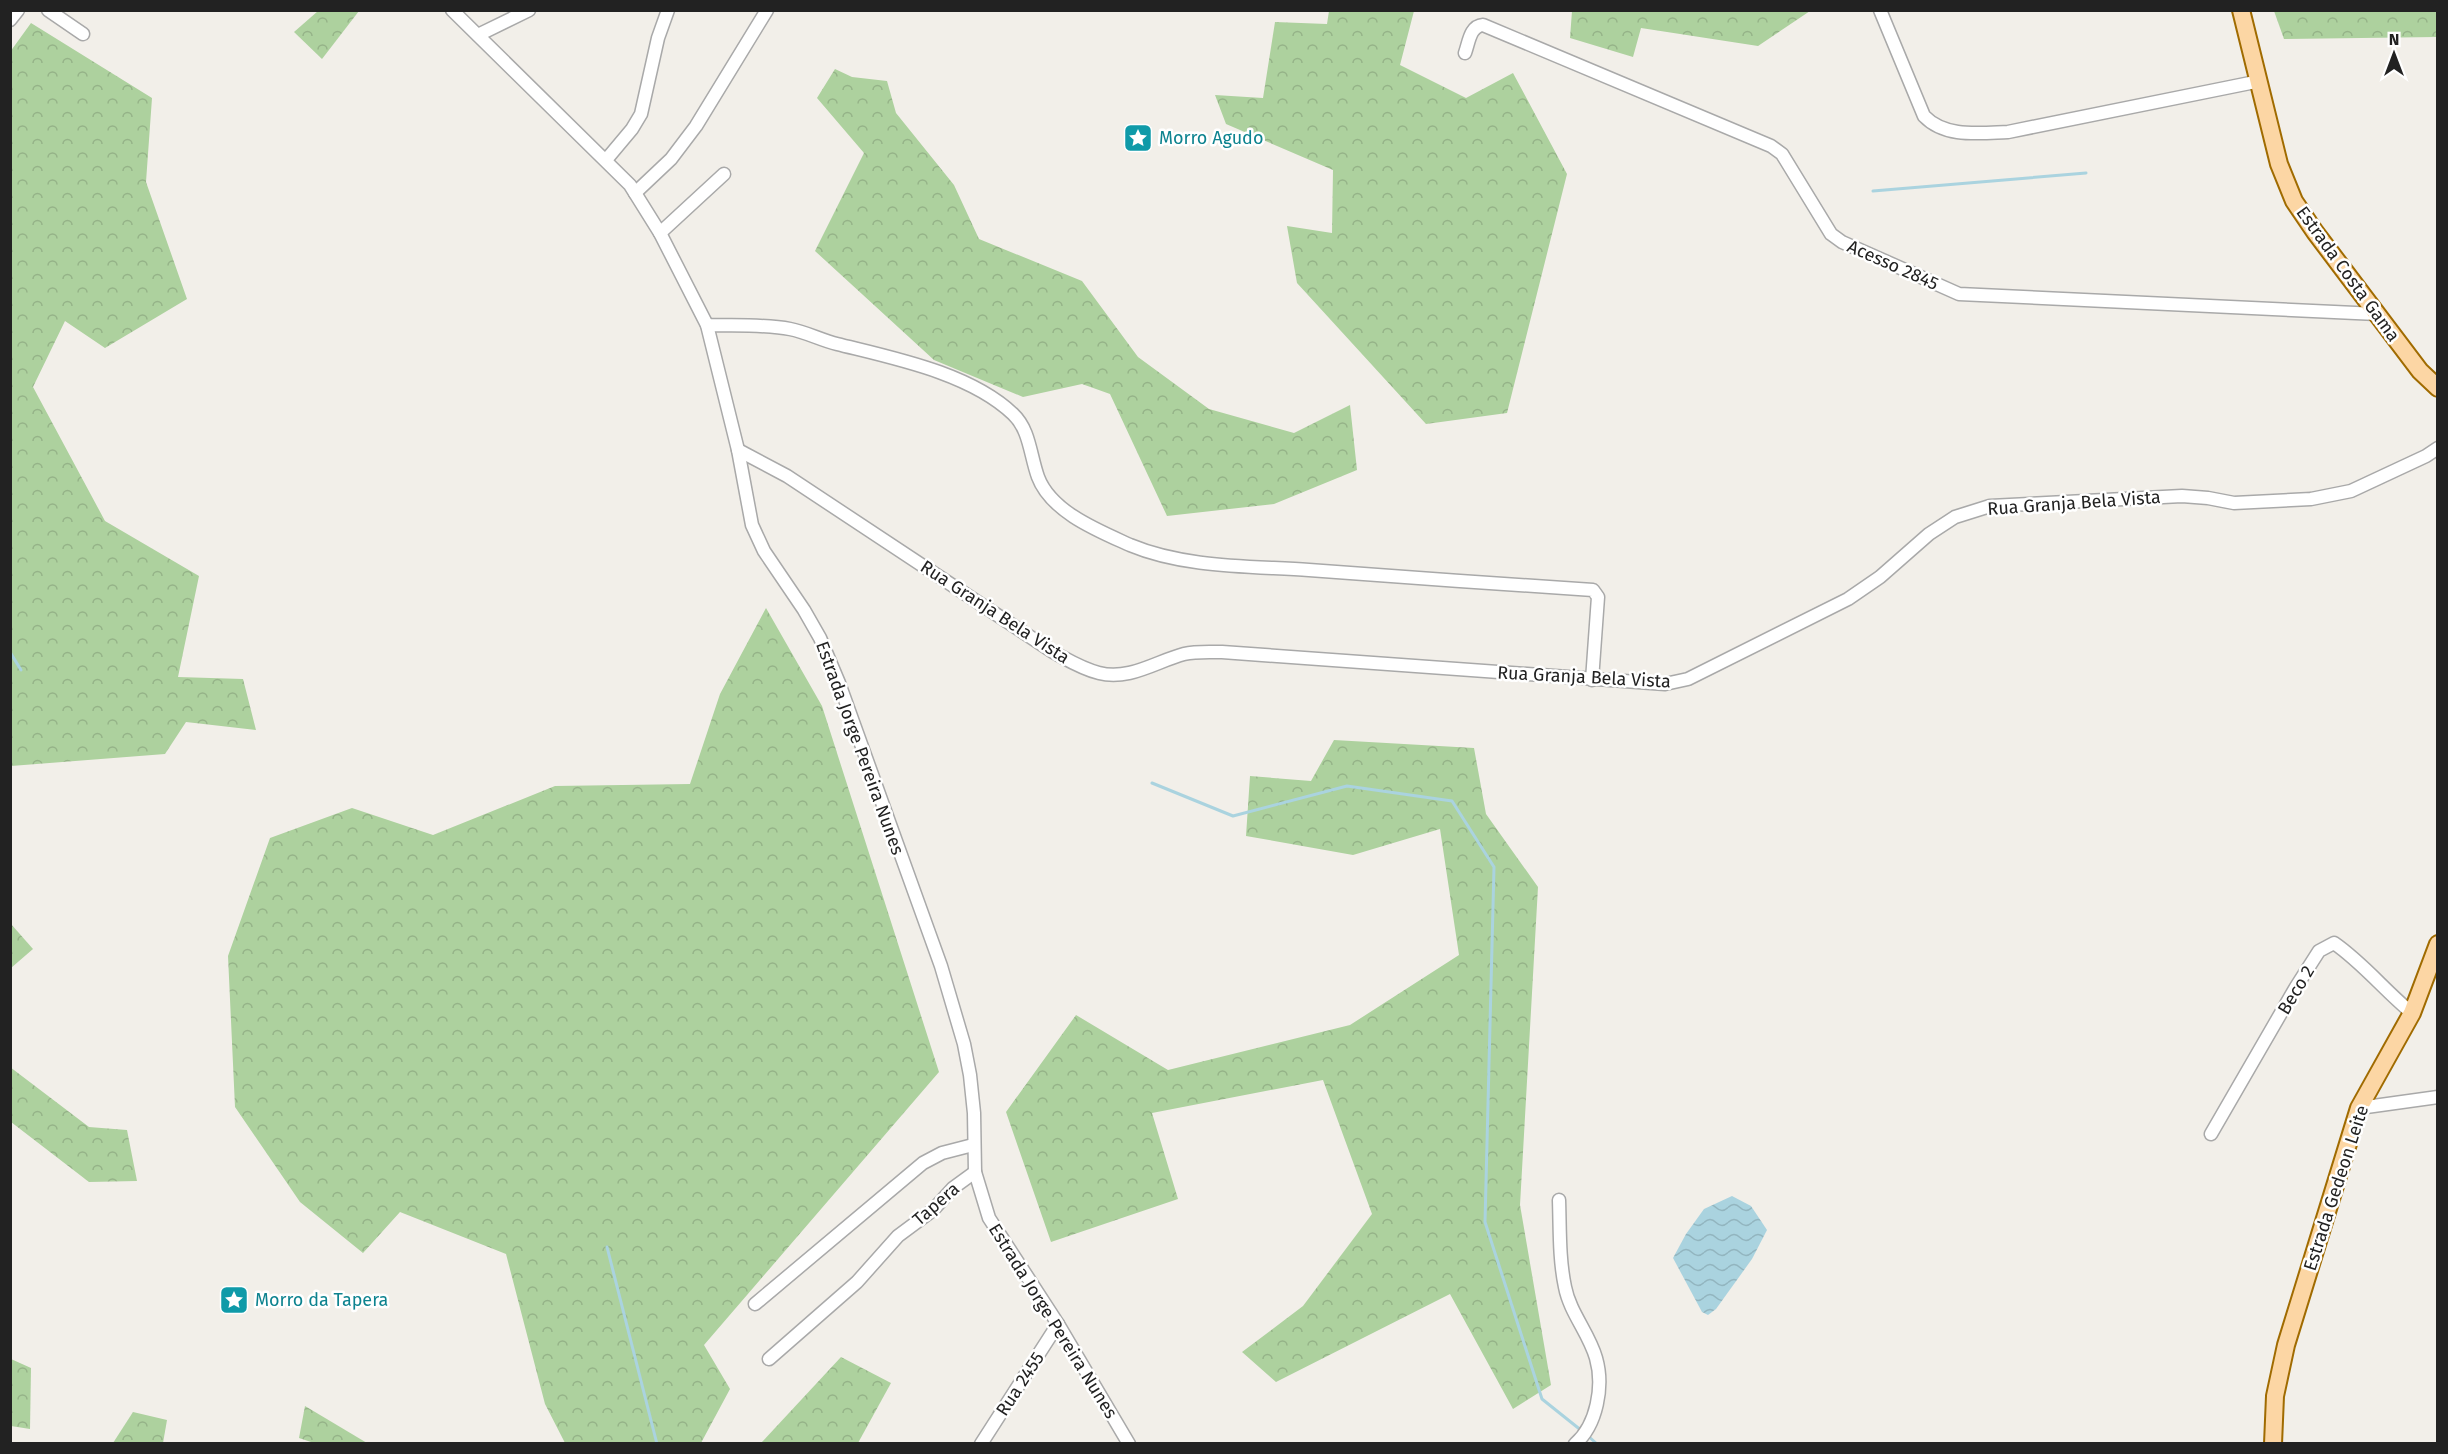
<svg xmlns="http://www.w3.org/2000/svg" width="2448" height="1454" viewBox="0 0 2448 1454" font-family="'Fira Sans',sans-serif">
<defs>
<pattern id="forest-crowns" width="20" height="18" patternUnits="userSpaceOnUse" patternTransform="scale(1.5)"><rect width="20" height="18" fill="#add19e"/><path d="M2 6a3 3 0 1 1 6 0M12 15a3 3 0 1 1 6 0" fill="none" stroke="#95b388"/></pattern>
<pattern id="water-waves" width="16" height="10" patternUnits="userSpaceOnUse" patternTransform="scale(1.5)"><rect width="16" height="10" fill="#aad3df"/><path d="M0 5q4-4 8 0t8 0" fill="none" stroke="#92b5bf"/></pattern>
</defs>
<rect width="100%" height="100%" fill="#f2efe9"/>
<g fill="url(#forest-crowns)">
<path d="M318 11H359L322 59 294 32Z"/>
<path d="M1329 11H1414L1400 65 1466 98 1513 73 1567 174 1507 413 1426 424 1297 283 1287 226 1332 233 1333 170 1226 124 1215 95 1263 98 1275 22 1327 24Z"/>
<path d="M1572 11V10L1810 11 1758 46 1641 28 1633 57 1570 38Z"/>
<path d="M2274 11H2437V37L2284 39Z"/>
<path d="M31 23 152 98 146 182 187 299 105 348 65 321 33 387 105 521 199 576 178 677 243 679 256 730 186 722 165 754 11 766 10 52Z"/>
<path d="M835 69 852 77 887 81 896 113 954 185 979 239 1082 281 1138 357 1209 409 1294 433 1350 405 1357 470 1274 504 1167 516 1110 394 1082 384 1023 397 934 360 815 251 864 153 817 98Z"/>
<path d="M766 608 822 706 939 1072 704 1345 730 1389 701 1443H565L545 1404 506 1254 400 1212 363 1253 300 1202 235 1107 228 956 270 838 352 808 433 835 555 786 690 784 720 694Z"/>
<path d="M1334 740 1474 748 1486 814 1538 887 1520 1205 1551 1385 1513 1409 1450 1294 1276 1382 1242 1352 1303 1306 1372 1214 1323 1080 1152 1113 1178 1199 1051 1242 1006 1112 1076 1015 1168 1070 1350 1025 1459 955 1440 829 1353 855 1246 836 1250 776 1311 781Z"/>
<path d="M11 924 33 949 11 968H10Z"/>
<path d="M10 1067 89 1127 127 1130 137 1181 89 1182 11 1122Z"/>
<path d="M841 1357 891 1383 858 1443H761Z"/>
<path d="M11 1359 31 1368 30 1429 11 1426Z"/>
<path d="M305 1406 367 1443H314L299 1438Z"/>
<path d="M133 1412 167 1420 163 1443H113Z"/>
</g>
<path fill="url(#water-waves)" d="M1732 1196 1751 1206 1767 1230 1752 1259 1716 1309 1708 1315 1702 1312 1673 1258 1686 1234 1704 1209Z"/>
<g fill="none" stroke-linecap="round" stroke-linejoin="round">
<g stroke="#aad3df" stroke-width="3">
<path d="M1873 191 2086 173"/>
<path d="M10 652 21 670"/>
<path d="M1152 783 1233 816 1347 786 1452 801 1494 867 1485 1222 1542 1399 1582 1431"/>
<path d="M607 1247 657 1444"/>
<path d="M1587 1435 1597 1444"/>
</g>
<g stroke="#a9a9a9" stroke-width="15">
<g id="minor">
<path d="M48 10 83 34"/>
<path d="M452 10 630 185 660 233 707 325 738 450 752 525 764 551 804 610 820 638 839 683 941 966 964 1044 970 1075 974 1113 975 1172 989 1218 1058 1324 1129 1444"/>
<path d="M1880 10 1924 116C1945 138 1979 133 2008 132L2260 81"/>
<path d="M10 20 18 10"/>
<path d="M478 35 529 10"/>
<path d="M1465 53C1469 42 1470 26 1483 25L1771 146 1782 154 1831 234 1842 242 1959 294 2377 314"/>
<path d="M606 160 632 129 641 114 658 38 668 10"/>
<path d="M635 193 671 159 696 126 767 10"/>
<path d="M660 233 724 174"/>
<path d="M707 325C733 326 764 324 790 329 806 332 821 340 837 344 893 358 970 373 1013 414 1030 430 1030 455 1038 477 1051 512 1099 531 1130 545 1185 568 1250 566 1309 570 1404 577 1498 584 1593 590L1598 597 1592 680"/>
<path d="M738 450 787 476 1053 652C1068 660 1082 669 1099 673 1129 681 1157 661 1184 654 1196 651 1209 652 1222 652L1665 684 1688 679 1848 599 1880 577 1929 534 1955 517 1990 506 2182 496 2208 498 2234 503 2311 499 2351 491 2426 456 2438 448"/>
<path d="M2359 1108 2438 1097"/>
<path d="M2211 1134 2296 987 2319 951 2334 943C2363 963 2385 991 2412 1013"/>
<path d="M1559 1200C1560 1229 1559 1259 1565 1287 1570 1313 1589 1333 1596 1358 1604 1386 1597 1425 1575 1444"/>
<path d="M755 1304 923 1163 942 1153 973 1145"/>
<path d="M769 1359 857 1282 898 1236 933 1210 953 1188 975 1172"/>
<path d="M981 1444 1058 1324"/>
</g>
</g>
<g stroke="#a06b00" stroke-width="20">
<g id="major">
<path d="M2241 10 2279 164 2294 201 2315 232 2420 371 2438 388"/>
<path d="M2273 1444 2275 1396 2286 1345 2359 1108 2412 1013 2438 944"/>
</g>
</g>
<use href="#minor" stroke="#fff" stroke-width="12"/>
<use href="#major" stroke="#fcd6a4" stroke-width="16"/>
</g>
<defs>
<g id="sight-square" transform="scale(1.5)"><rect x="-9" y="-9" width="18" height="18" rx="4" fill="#0f9aa8" stroke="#fff"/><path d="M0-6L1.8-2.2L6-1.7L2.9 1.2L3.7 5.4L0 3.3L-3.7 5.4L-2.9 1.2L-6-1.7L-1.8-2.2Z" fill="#fff"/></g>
</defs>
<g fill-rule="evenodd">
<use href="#sight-square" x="1138" y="138"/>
<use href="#sight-square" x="234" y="1300"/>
</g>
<g text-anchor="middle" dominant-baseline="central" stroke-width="5" stroke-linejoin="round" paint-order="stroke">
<g font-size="18" fill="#0d838f" stroke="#fff" text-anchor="start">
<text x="1159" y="138">Morro Agudo</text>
<text x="255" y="1300">Morro da Tapera</text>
</g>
<g font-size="18" fill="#222" stroke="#fff">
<text transform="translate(1893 265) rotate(24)">Acesso 2845</text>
<text transform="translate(2348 274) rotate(54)">Estrada Costa Gama</text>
<text transform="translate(2074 503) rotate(-4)">Rua Granja Bela Vista</text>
<text transform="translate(995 612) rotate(33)">Rua Granja Bela Vista</text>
<text transform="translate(1584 677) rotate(3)">Rua Granja Bela Vista</text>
<text transform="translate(860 748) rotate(70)">Estrada Jorge Pereira Nunes</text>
<text transform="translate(2296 990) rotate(-59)">Beco 2</text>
<text transform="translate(2336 1188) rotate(-72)">Estrada Gedeon Leite</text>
<text transform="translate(936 1204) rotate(-41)">Tapera</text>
<text transform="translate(1053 1321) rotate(58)">Estrada Jorge Pereira Nunes</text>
<text transform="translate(1020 1384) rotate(-57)">Rua 2455</text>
</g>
</g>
<rect width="2448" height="1454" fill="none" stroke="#222222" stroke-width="24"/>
<g transform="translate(2394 54)" stroke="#ffffff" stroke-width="4.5" paint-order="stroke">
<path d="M0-4.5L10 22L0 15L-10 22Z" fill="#222222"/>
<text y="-9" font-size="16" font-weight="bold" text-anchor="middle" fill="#222222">N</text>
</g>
</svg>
